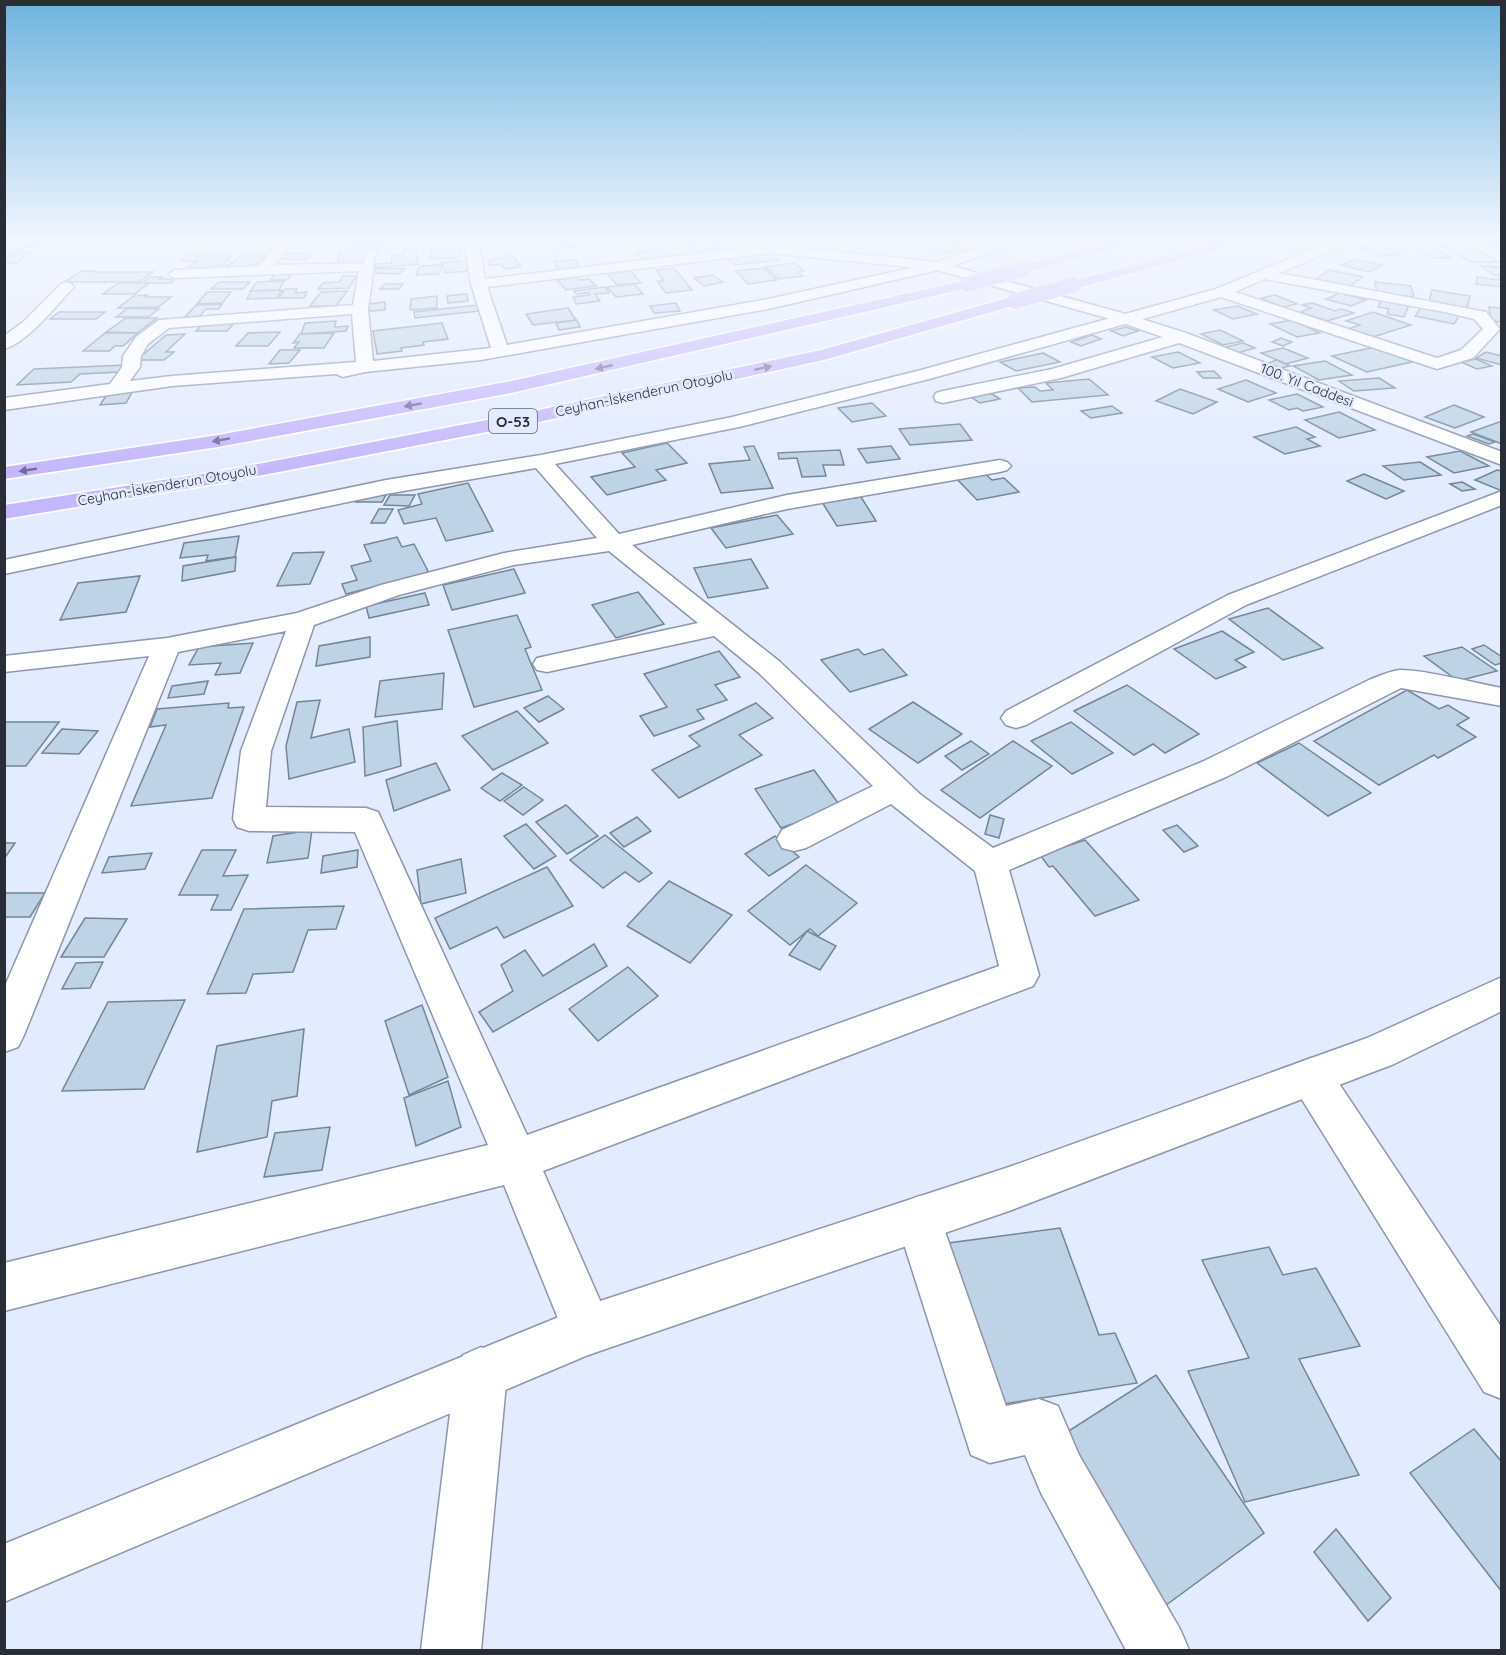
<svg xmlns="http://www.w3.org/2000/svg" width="1506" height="1655" viewBox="0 0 1506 1655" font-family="Quicksand,sans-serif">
<rect width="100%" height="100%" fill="#e3ebfe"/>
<g fill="#bed3e5" stroke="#728696" stroke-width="1.5">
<path d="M339 240H370L368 246 354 247V244L338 245Z"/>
<path d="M374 240H385L382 248 370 249Z"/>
<path d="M389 240H449L388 243Z"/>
<path d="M560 240H575L581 246 554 249 546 242Z"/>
<path d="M653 240H700L670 245Z"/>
<path d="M844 240H872V243L844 242Z"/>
<path d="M882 240H907L913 244 882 243Z"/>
<path d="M1490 241H1502V251H1496L1483 244H1495Z"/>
<path d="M714 242 719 245H714L726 254 700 257 685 246Z"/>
<path d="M4 243H47L39 248 24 247 15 252H4Z"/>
<path d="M956 243 962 246 956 247 963 250 940 254 926 247Z"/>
<path d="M1381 245 1403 254 1379 256 1358 247Z"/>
<path d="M1472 245 1502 261V262H1472L1441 246Z"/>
<path d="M424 247V251H416L418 264 376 268V264L392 263 391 255 405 254 404 249Z"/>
<path d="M462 247 459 258 428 259 433 248Z"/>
<path d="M663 249 674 257 646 261 635 253Z"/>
<path d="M367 250 365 262 337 264 340 252Z"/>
<path d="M1439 251 1451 258H1433L1422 252Z"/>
<path d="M31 252 17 263 4 264V260L13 253Z"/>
<path d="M191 253H202L198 256H232L215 271H184L197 261H181Z"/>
<path d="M286 253 312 254 305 260 278 259Z"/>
<path d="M770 254 778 260 735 265 727 259Z"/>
<path d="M512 255 521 267 505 269 501 264 490 265 488 261Z"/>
<path d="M241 256H266L253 266 224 268Z"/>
<path d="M1355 259 1382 265 1369 272 1341 265Z"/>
<path d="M466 260 469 271 445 273 442 263Z"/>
<path d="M577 260 578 268 556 269 555 261Z"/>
<path d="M795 263 804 271 798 272 803 276 779 279 765 267Z"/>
<path d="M442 265 439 274 416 275 419 266Z"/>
<path d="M1481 266 1502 267V275H1494Z"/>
<path d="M378 268 405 269 399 274 372 273Z"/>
<path d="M674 268 692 290 666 293 657 281H664L656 270Z"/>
<path d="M764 268 777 280 748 284 736 271Z"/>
<path d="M1329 270 1363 277 1350 286 1316 279Z"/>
<path d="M81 271H95L93 272H153L140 282H65Z"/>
<path d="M295 271 287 280H270L278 272Z"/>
<path d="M631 271 641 283 617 285 608 274Z"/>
<path d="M713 275 723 282 704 286 694 278Z"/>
<path d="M343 276H356L349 288 318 289 323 283 339 282Z"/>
<path d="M151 277H162L159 279H175L171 283H143Z"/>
<path d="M576 277 579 280 589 279 596 286 566 290 557 280Z"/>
<path d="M1477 277 1499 280V277L1502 278V287L1476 284Z"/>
<path d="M284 281 279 290 250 291 257 282Z"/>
<path d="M219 282H250L243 289H211Z"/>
<path d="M1375 282 1411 286 1414 297 1377 293Z"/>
<path d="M118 283H149L135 294H103Z"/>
<path d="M385 284H403L399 289H380Z"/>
<path d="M634 284 643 294 616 297 607 287Z"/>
<path d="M605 287 609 293 595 294 600 301 576 304 573 297 590 295 589 293 576 294 574 291Z"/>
<path d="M285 289H297L295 293 307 292 304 298H279Z"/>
<path d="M282 290 277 298 247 299 251 291Z"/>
<path d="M1432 290 1470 296 1467 308 1429 302Z"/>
<path d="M347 291 336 306H310L321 292Z"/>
<path d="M207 292H231L222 303 197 304Z"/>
<path d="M1340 293 1366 300 1351 306 1326 299Z"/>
<path d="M467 294 468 301 448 303 447 296Z"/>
<path d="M147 295 145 297H171L158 307 118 308 134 296Z"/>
<path d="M1275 295 1297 304 1283 307 1261 298Z"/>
<path d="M437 296V308L410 310 411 299Z"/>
<path d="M1381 300 1409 305 1404 317 1387 314 1389 309 1378 307Z"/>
<path d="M385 302V310L369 311V304Z"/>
<path d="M676 303 680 311 654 313 650 306Z"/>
<path d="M1312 303 1335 311 1341 309 1354 313 1327 321 1300 312 1311 308 1302 305Z"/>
<path d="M222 304 219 309H206L199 317H185L196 305Z"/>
<path d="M478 305 479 311 415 318 414 312Z"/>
<path d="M1237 306 1257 314 1233 319 1214 310Z"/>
<path d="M1422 306 1461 313 1454 324 1415 316Z"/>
<path d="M1489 307 1502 308V322L1491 321Z"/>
<path d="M128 308 159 309 148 317H116Z"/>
<path d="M568 308 576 320 533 325 526 314Z"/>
<path d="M59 312H105L96 319H50Z"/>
<path d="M1373 312 1411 325 1373 337 1348 329 1360 325 1346 321Z"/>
<path d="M126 318H157L137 333 106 332Z"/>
<path d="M237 320 227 331H196L206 321Z"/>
<path d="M577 320 580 327 559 330 556 323Z"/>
<path d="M1292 320 1320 333 1297 337 1270 324Z"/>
<path d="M336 321 335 327 348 326 346 331 301 334 305 323Z"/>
<path d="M442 323 448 339 423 342 424 345 401 348 402 351 377 354 373 331Z"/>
<path d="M1126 327 1138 331 1123 336 1111 331Z"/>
<path d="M1220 330 1243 341 1223 345 1201 334Z"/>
<path d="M280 332 268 346H236L248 333Z"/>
<path d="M105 333H138L123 346H115L109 351H83Z"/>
<path d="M334 333 324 348H294L299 342 293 343 300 334Z"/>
<path d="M185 334 166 352H174L164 360H137L166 335Z"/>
<path d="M1092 335 1101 339 1081 346 1071 342Z"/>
<path d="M1281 338 1292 342 1283 346 1272 342Z"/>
<path d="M1243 343 1255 348 1238 353 1226 347Z"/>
<path d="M1380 346 1416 361 1367 372 1332 356Z"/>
<path d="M1283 348 1308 358 1286 364 1261 353Z"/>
<path d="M280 350H300L289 363 269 364Z"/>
<path d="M1178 352 1200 363 1173 368 1152 357Z"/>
<path d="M1486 352 1502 356V365L1476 358Z"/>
<path d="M1043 353 1060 362 1016 371 1000 362Z"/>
<path d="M1476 359 1492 366 1477 369 1461 362Z"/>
<path d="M1277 360 1290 366 1280 368 1268 363Z"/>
<path d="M1325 361 1352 375 1319 380 1293 366Z"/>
<path d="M126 365 120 372 80 374 71 382 17 385 34 369Z"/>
<path d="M1214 371 1221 378H1203L1197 372Z"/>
<path d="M1379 378 1395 388 1354 391 1339 381Z"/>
<path d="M1089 379 1108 395 1032 402 1018 388 1035 387 1040 391 1053 390 1046 383Z"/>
<path d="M1246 380 1276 393 1248 402 1218 389Z"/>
<path d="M134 389 126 403 100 405 109 391Z"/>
<path d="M1180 389 1217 402 1193 414 1156 401Z"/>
<path d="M987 391 1000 399 980 403 968 395Z"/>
<path d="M1297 394 1323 407 1303 411 1297 408 1289 410 1269 400Z"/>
<path d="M872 403 886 416 852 422 838 408Z"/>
<path d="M1454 405 1484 417 1455 428 1425 417Z"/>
<path d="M1112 406 1122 413 1091 418 1081 411Z"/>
<path d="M1339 412 1375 430 1339 438 1305 420Z"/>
<path d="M1502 421V444L1471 432Z"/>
<path d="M960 424 972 440 910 445 899 429Z"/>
<path d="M1296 427 1315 437 1307 439 1320 446 1285 454 1254 437Z"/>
<path d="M1473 434 1495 442 1489 444 1467 436Z"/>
<path d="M667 443 687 463 656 470 666 480 607 495 591 477 635 467 622 453Z"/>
<path d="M754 446 773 488 721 493 709 464 750 460 744 447Z"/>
<path d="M891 446 900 459 867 463 858 449Z"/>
<path d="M840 450 844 465H823L826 476 802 477 797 458 779 459 778 453Z"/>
<path d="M1460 451 1489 466 1454 473 1427 457Z"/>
<path d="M1420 462 1441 475 1404 480 1383 466Z"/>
<path d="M1497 470 1502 471V491L1475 480Z"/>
<path d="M984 473 992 480 1004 478 1019 492 977 500 955 477Z"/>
<path d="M1364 474 1404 491 1386 499 1347 481Z"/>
<path d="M1462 482 1475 489 1462 491 1450 484Z"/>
<path d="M468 483 493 531 446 541 436 518 404 524 398 510 422 504 418 494Z"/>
<path d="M361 495H386L382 502H356Z"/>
<path d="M390 495H415L409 506 384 505Z"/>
<path d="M861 497 876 521 837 526 822 502Z"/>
<path d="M379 509H393L385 523H371Z"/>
<path d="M777 515 793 534 726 548 711 528Z"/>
<path d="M239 536 235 557 206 561 208 555 180 558 184 543Z"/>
<path d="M397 537 402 547 414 544 429 573 346 594 342 584 357 580 351 566 371 561 364 545Z"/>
<path d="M324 552 310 584 277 586 293 553Z"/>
<path d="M236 557 235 571 182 581 183 566Z"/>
<path d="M751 559 768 588 708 598 694 568Z"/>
<path d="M514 569 525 593 452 610 443 585Z"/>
<path d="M140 576 126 612 60 620 78 583Z"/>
<path d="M638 592 664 624 616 638 592 605Z"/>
<path d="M425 593 429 605 369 618 366 606Z"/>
<path d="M1268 608 1323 648 1283 660 1229 619Z"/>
<path d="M517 615 531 647 525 649 542 690 474 707 448 630Z"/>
<path d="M1222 631 1254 652 1235 660 1246 667 1216 679 1174 649Z"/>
<path d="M370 637V657L316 666 319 646Z"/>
<path d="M253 643 240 673 215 675 221 663 189 665 199 647Z"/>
<path d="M1484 645 1502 657V663L1495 665 1472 649Z"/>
<path d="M1462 647 1497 671 1458 681 1424 656Z"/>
<path d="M858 649 864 655 883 649 907 675 850 692 821 660Z"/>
<path d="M719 651 740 677 715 685 727 700 697 710 704 719 654 736 640 716 667 707 644 674Z"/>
<path d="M444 673 442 709 375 717 380 681Z"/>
<path d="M208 681 204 694 168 698 172 686Z"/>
<path d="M1127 685 1199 734 1165 753 1153 744 1134 755 1074 711Z"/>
<path d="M1407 690 1439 709 1448 705 1469 718 1457 725 1476 737 1438 758 1434 755 1379 785 1314 741Z"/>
<path d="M548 696 564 709 539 722 524 708Z"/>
<path d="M320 700 311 738 349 729 355 762 289 779 286 746 297 702Z"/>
<path d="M913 702 962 734 918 763 869 729Z"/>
<path d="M229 703 228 708 244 707 212 798 131 806 166 725 150 727 157 709Z"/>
<path d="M756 703 773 718 739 735 762 755 679 798 652 770 700 746 689 736Z"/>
<path d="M517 711 548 743 493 770 462 736Z"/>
<path d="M397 721 401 766 365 776 363 727Z"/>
<path d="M59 722 26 766H4L5 722Z"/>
<path d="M1071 722 1113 753 1072 774 1031 741Z"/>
<path d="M62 729 98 731 79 754 42 753Z"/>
<path d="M971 741 989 754 962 770 945 756Z"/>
<path d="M1013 741 1052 766 980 818 941 790Z"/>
<path d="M1299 743 1371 793 1328 816 1257 763Z"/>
<path d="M436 763 450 790 394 811 386 780Z"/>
<path d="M814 770 841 807 781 828 755 789Z"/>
<path d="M502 773 522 785 500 801 481 788Z"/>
<path d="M524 787 543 800 523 815 504 801Z"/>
<path d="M566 805 598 836 567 854 536 822Z"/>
<path d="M990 815 1004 819 999 838 985 834Z"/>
<path d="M637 817 651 831 624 847 610 833Z"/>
<path d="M526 824 556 856 534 869 504 836Z"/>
<path d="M1177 825 1198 846 1184 852 1163 830Z"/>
<path d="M312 830 308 858 267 863 273 836Z"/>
<path d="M605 835 652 873 639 882 625 872 603 888 570 860Z"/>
<path d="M775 836 799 857 769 876 745 854Z"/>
<path d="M1085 840 1139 900 1095 916 1053 866 1049 867 1040 855Z"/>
<path d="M4 843H15L4 859Z"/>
<path d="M202 850H236L223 876 248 875 231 910H211L218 895H179Z"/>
<path d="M358 850 357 867 321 873 323 856Z"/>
<path d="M152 853 145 869 102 873 109 857Z"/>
<path d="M461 859 466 893 421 904 417 870Z"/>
<path d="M806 865 857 903 818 936 810 929 790 945 748 911Z"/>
<path d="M547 867 573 906 504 938 497 927 450 949 435 918Z"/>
<path d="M669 881 732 915 690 963 627 926Z"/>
<path d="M4 893H45L30 917H4Z"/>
<path d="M344 906 336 929 308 930 293 972 253 974 246 993 207 994 244 909Z"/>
<path d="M85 918 127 919 104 957H61Z"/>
<path d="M807 931 836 946 820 970 789 955Z"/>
<path d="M594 944 607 966 493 1032 479 1012 513 991 501 965 525 950 543 976Z"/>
<path d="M103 962 90 988 62 989 76 963Z"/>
<path d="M628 967 658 996 598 1041 569 1009Z"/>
<path d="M185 1000 144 1089 62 1091 108 1002Z"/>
<path d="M422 1005 448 1077 409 1095 385 1021Z"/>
<path d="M304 1029 297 1096 272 1101 267 1137 197 1152 217 1046Z"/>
<path d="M448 1081 461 1127 416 1146 404 1098Z"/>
<path d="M330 1127 322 1170 264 1177 275 1133Z"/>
<path d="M1060 1228 1099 1335 1115 1333 1137 1383 984 1407 941 1244Z"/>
<path d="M1269 1247 1283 1275 1316 1268 1360 1346 1299 1359 1359 1475 1245 1502 1188 1371 1249 1358 1202 1260Z"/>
<path d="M1156 1375 1264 1533 1154 1614 1053 1441Z"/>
<path d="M1474 1429 1502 1462V1592L1410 1473Z"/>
<path d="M1336 1529 1391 1598 1368 1621 1314 1552Z"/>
</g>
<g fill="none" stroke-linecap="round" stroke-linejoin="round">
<g stroke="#8d96ac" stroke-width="3">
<g id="service">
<path d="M195 240H204L199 244Z"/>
<path d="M373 248 377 251 372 266 364 268 362 266 369 251Z"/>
</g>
</g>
<g stroke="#8d96ac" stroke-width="3">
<g id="minor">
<path d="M279 240H293L275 265 372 263 374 266 368 309 373 361 491 348 471 284 464 240H478L485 279 770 245 777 249 770 253 487 287 507 345 768 299 934 263 1001 240H1021L1019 243 943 269 768 309 481 360 365 372 343 377 336 374 172 386 4 410V398L110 384 122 367 123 356 136 337 159 320 353 305 359 271 175 278 168 274 175 270 260 266ZM352 314 356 362 172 376 130 381 140 367 141 356 148 344 169 328Z"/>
<path d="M1334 240H1353L1351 243 1279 273 1486 312 1500 329 1473 358 1437 369 1221 297 933 378 739 427 555 464 619 534 787 495 1000 460 1007 462 1011 466 1007 470 1000 472 787 509 632 545 779 661 921 795 993 848 1204 761 1369 680C1379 676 1390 671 1400 670 1428 670 1473 683 1502 688V706L1401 688 1226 777 1009 870 1039 975 1033 986 543 1171 613 1330 606 1348 588 1355 570 1348 504 1185 4 1311V1263L488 1145 355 832 249 831 237 827 233 819 241 751 286 631 178 652 24 1035 18 1047 4 1052V988L149 656 4 672V656L167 638 297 613 381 585 504 553 597 538 536 468 386 494 4 574V560L386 480 541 455 732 417 921 370 1216 289ZM1264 279 1445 312 1474 319 1483 329 1461 350 1437 358 1235 292ZM609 551 698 623 537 658 533 664 537 670 547 672 714 636 759 673 873 786 782 830 777 839 782 848 794 851 806 848 891 804 975 871 999 966 527 1135 378 812 366 808 266 807 271 751 314 625 399 595 514 565Z"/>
<path d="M1461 240H1478L1502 252V262Z"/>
<path d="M66 282 71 284 74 287 71 290C55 307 27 343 4 349V336L23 322 61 284Z"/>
<path d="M1180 332 1186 333 1188 337 1186 341 1061 378 943 403 936 401 934 397 936 393 943 391 1052 369Z"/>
<path d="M1502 491V505L1246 605 1026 725 1016 728 1006 725 1001 718 1006 711 1228 595Z"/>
<path d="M1311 1058 1326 1064 1502 1328V1399L1484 1392 1296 1090 1290 1077 1296 1064Z"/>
<path d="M919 1196 935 1203 1006 1406 1039 1399 1058 1406 1079 1455 1180 1629 1189 1650H1126L1041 1493 1025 1455 990 1463 971 1455 896 1219 903 1203Z"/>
<path d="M481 1347 499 1355 507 1373 481 1650H421L455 1373 463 1355Z"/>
</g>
</g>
<g stroke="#8d96ac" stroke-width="3">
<g id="tertiary">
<path d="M723 240H748L770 245 938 262 1129 315 1186 333 1502 452V465L1174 341 1117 321 937 270 770 253 725 243Z"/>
<path d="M1502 977V1011L1394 1064 1009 1211 588 1355 4 1602V1544L588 1305 1009 1167 1367 1038Z"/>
</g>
</g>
<g stroke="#fff" stroke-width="3">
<g id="motorway">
<path d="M1117 240H1139L1137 243 1024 273 1017 269 1019 266Z"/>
<path d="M1224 240H1246L1244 243 1078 288H1068L1065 285 1068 282Z"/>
<path d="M968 280 975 284 973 287 511 393 218 447 4 479V467L218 435 511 381Z"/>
<path d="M1015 296 1023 301 1020 304 824 360 534 423 221 483 4 519V505L221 471 534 411 821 350Z"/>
</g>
</g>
<use href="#service" fill="#fff" fill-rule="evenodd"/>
<use href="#minor" fill="#fff" fill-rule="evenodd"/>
<use href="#tertiary" fill="#fff" fill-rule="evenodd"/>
<use href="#motorway" fill="#c5b7fd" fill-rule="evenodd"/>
<g stroke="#fff" stroke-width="16" stroke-linecap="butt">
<g id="motorway-bridge">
<path d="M968 284 1024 269"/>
<path d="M1015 301 1073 285"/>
</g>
</g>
<use href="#motorway-bridge" stroke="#c5b7fd" stroke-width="15"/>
</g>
<defs><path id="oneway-solid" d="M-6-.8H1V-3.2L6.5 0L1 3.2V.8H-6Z" transform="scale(1.5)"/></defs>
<g fill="#6f6b90">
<use href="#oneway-solid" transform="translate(604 367) rotate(167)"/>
<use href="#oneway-solid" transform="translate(763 368) rotate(-12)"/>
<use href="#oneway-solid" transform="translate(413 405) rotate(170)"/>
<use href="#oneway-solid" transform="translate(221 440) rotate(170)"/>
<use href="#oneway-solid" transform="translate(28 470) rotate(171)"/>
</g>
<linearGradient id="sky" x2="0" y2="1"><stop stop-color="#6eb4de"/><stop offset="0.51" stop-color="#f2f6ff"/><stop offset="1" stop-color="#f2f6ff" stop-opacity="0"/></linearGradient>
<rect width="1506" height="472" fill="url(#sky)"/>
<g text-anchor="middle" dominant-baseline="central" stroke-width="5" stroke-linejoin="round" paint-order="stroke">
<g font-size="14" fill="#292d36" stroke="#e3ebfe">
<text transform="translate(1307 385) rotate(21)">100. Yıl Caddesi</text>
<text transform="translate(644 393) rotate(-12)">Ceyhan-İskenderun Otoyolu</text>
<text transform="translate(167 485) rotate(-10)">Ceyhan-İskenderun Otoyolu</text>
</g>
<rect fill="#e3ebfe" stroke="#616672" stroke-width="1.5" x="489" y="409" width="48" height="24" rx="4.5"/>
<g font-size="15" font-weight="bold" fill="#292d36">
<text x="513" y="421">O-53</text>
</g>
</g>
<rect width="1506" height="1655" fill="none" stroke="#292d36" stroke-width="12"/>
</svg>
